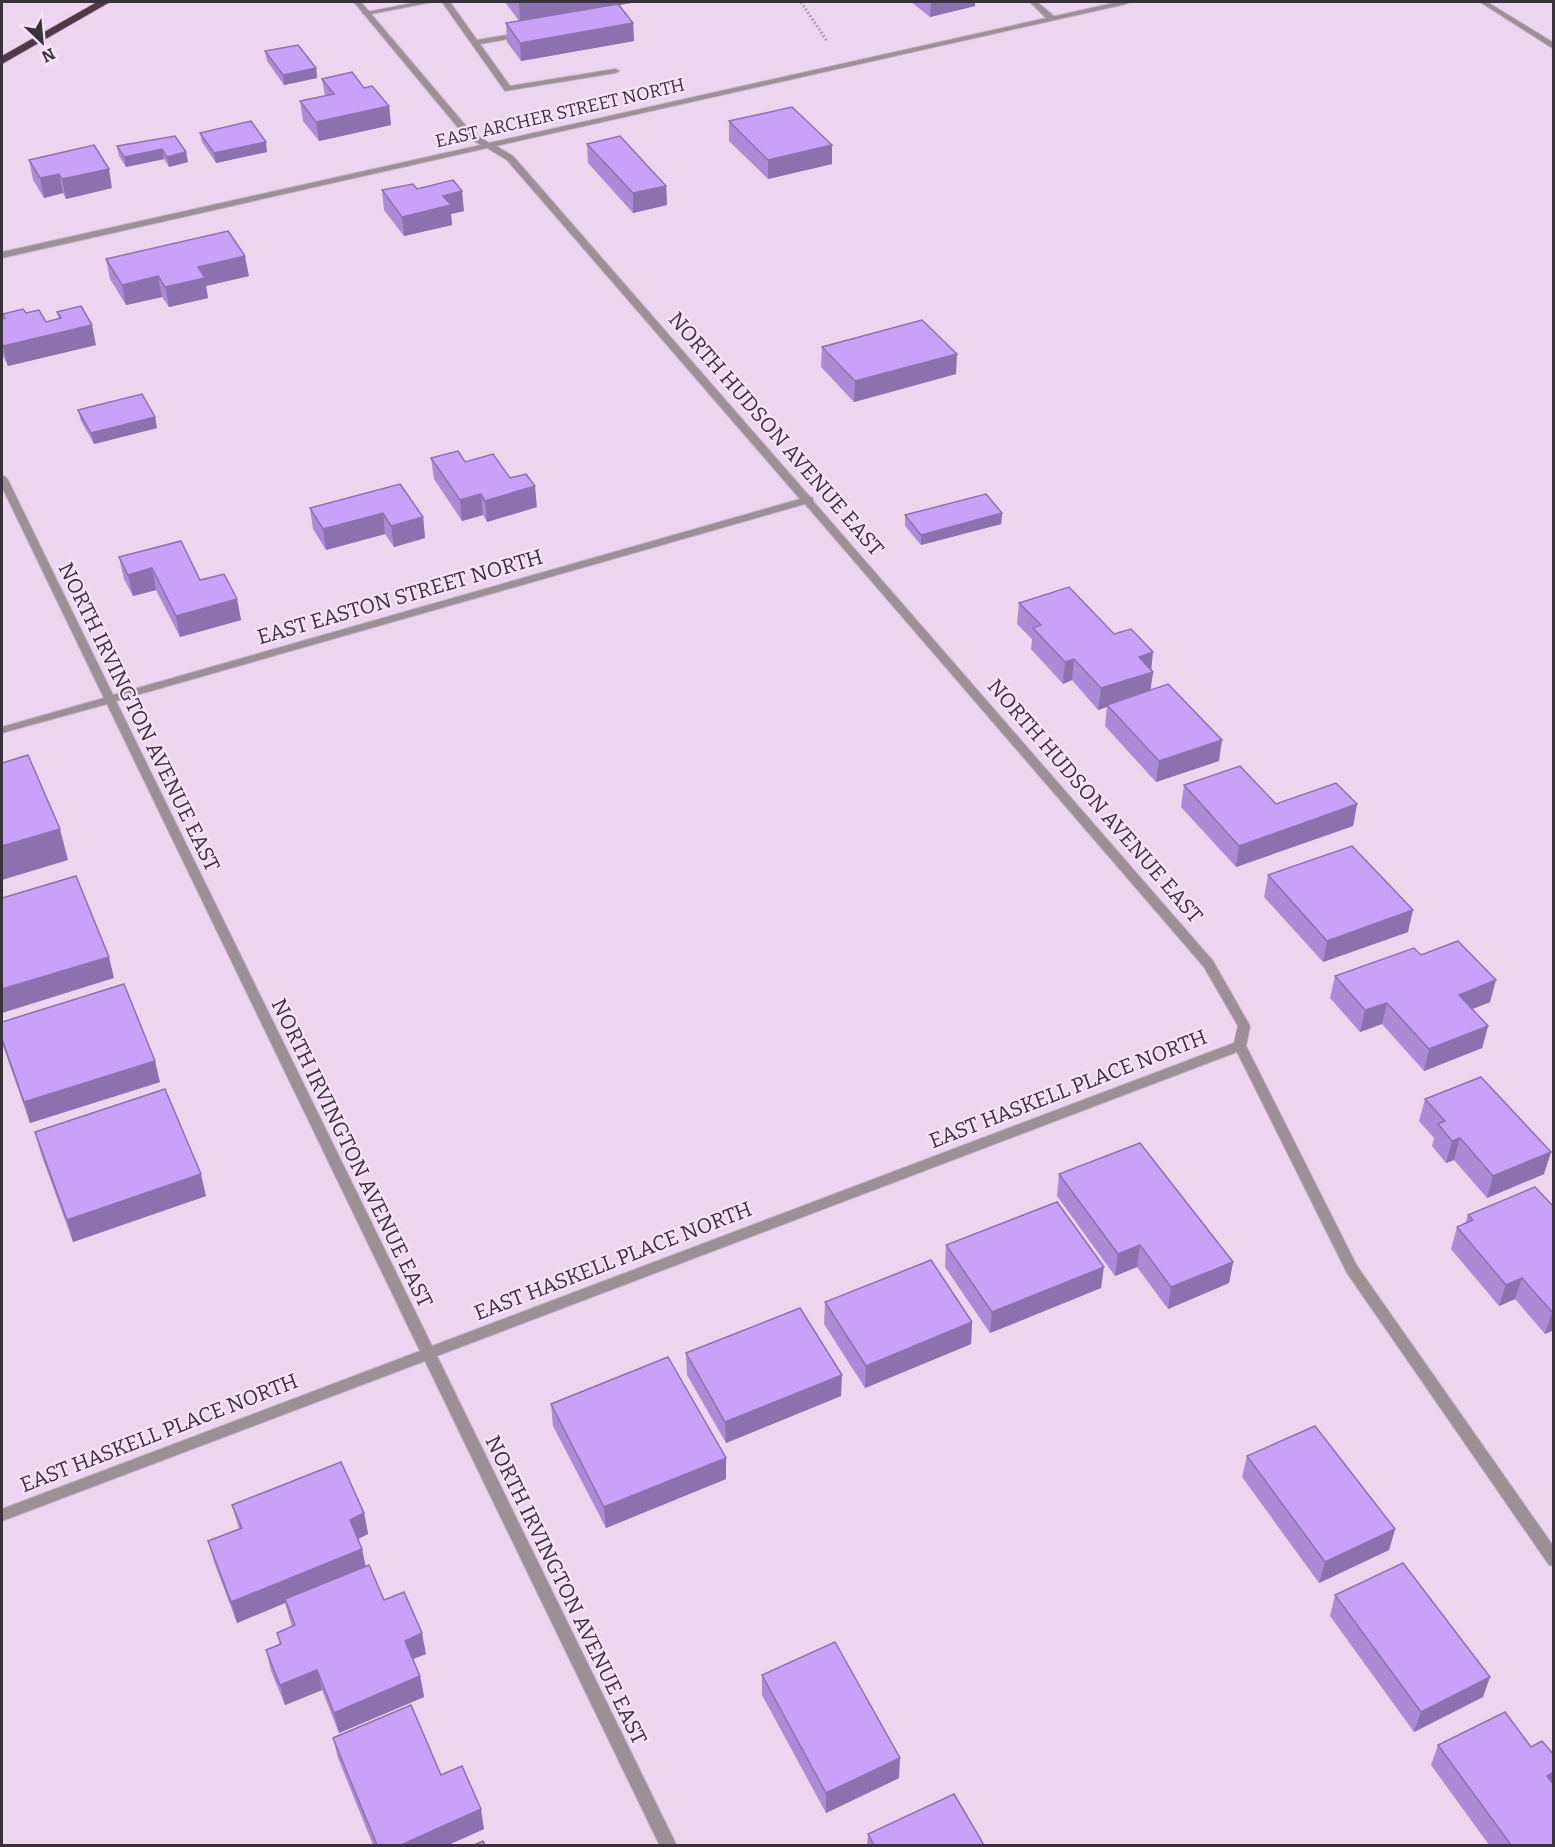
<svg xmlns="http://www.w3.org/2000/svg" width="1555" height="1847" viewBox="0 0 1555 1847" font-family="Bitter,serif">
<rect width="100%" height="100%" fill="#eed5ef"/>
<g fill="none" stroke-linecap="round" stroke-linejoin="round">
<g stroke="#cab4cb" stroke-width="2">
<g id="lane">
<path d="M418 2H432L366 15 362 13Z"/>
<path d="M442 2H450L477 40 525 32V36L480 44 510 86 615 69 619 71 615 73 505 91Z"/>
<path d="M1030 2H1037L1054 16V20H1048Z"/>
</g>
</g>
<g stroke="#cab4cb" stroke-width="2">
<g id="street">
<path d="M354 2H361L471 132 489 143 1118 2H1129L1126 4 496 146 513 156 810 497 813 498V501L1213 961 1250 1026 1246 1046 1357 1266 1554 1547V1566L1549 1565 1347 1273 1237 1052 437 1356 677 1846H660L425 1361 2 1521V1509L420 1351 107 704 2 733V727L104 698 2 487V475L7 478 113 695 800 499 507 160 487 148 2 258V252L481 145 465 136ZM805 504 1204 967 1238 1026 1234 1043 432 1346 116 701Z"/>
<path d="M1480 2H1487L1554 43V49Z"/>
</g>
</g>
<g stroke="#cab4cb" stroke-width="2">
<path id="highway" d="M97 2H110L2 64V56Z"/>
</g>
<path stroke="#b29eb3" stroke-width="3" stroke-dasharray="2 2" stroke-linecap="butt" d="M801 2 827 41"/>
<use href="#lane" fill="#9d8f96" fill-rule="evenodd"/>
<use href="#street" fill="#9d8f96" fill-rule="evenodd"/>
<use href="#highway" fill="#523746" fill-rule="evenodd"/>
</g>
<g fill="#ad8ad5">
<path d="M505 2H637L619 5 633 23 634 41 521 61 507 42 506 23 519 21Z"/>
<path d="M911 2H975V6L930 17Z"/>
<path d="M265 51 316 68 317 78 284 85 267 61Z"/>
<path d="M322 79 364 88 389 106 391 125 319 141 303 121 300 101 325 96Z"/>
<path d="M729 121 832 164 768 179 729 141Z"/>
<path d="M200 133 267 152 216 163 202 142Z"/>
<path d="M175 136 186 152 188 162 169 167 164 159 126 167 119 156 117 146Z"/>
<path d="M587 144 666 186 667 205 633 213 588 163Z"/>
<path d="M29 160 112 188 66 199 63 193 44 198 33 180Z"/>
<path d="M417 189 464 211 451 214 452 225 404 236 384 210 382 190Z"/>
<path d="M106 259 249 276 206 286 208 298 169 307 162 297 126 305 110 279Z"/>
<path d="M57 312 96 345 8 366 2 354V319L4 318 3 314 26 313 46 322 59 319Z"/>
<path d="M822 347 956 374 854 402 821 367Z"/>
<path d="M78 410 155 417 157 428 94 444 81 421Z"/>
<path d="M431 458 465 462 510 478 537 507 487 522 483 515 462 521 434 479Z"/>
<path d="M310 508 423 517 425 538 394 547 385 534 326 550 313 529Z"/>
<path d="M1002 513 1001 524 921 545 905 526V515Z"/>
<path d="M119 557 200 580 237 599 241 620 180 637 156 590 133 596 124 579Z"/>
<path d="M1019 603 1151 670 1153 672 1150 690 1219 761 1156 782 1105 726 1107 707 1098 710 1072 680 1063 684 1031 649 1032 639 1017 624Z"/>
<path d="M1184 785 1276 804H1357L1353 826 1236 867 1181 807Z"/>
<path d="M1268 875 1408 932 1323 962 1264 897Z"/>
<path d="M1421 955 1490 1002 1472 1009 1488 1026 1482 1048 1424 1071 1382 1024 1360 1032 1330 998 1335 976Z"/>
<path d="M2 1022 160 1082 30 1123 2 1043Z"/>
<path d="M1425 1099 1551 1152 1544 1174 1487 1198 1454 1160 1446 1163 1432 1146 1434 1138 1419 1121Z"/>
<path d="M35 1132 206 1196 73 1242 41 1154Z"/>
<path d="M1059 1174 1233 1262 1229 1283 1168 1309 1137 1267 1115 1276 1057 1196Z"/>
<path d="M1554 1207V1330L1545 1334 1515 1299 1499 1306 1451 1249 1457 1227 1465 1224 1468 1215Z"/>
<path d="M946 1245 1101 1288 990 1333 945 1267Z"/>
<path d="M825 1302 972 1322 971 1344 865 1388 824 1324Z"/>
<path d="M686 1353 841 1396 726 1443 687 1375Z"/>
<path d="M551 1404 726 1458V1479L606 1528 553 1426Z"/>
<path d="M1247 1456 1395 1529 1389 1550 1319 1583 1242 1477Z"/>
<path d="M232 1505 364 1513 368 1534 358 1539 362 1549 366 1567 384 1600 426 1654 413 1659 420 1676 424 1697 339 1733 322 1690 285 1705 271 1671 266 1650 280 1645 277 1633 292 1627 285 1603 237 1623 214 1562 208 1541 239 1529Z"/>
<path d="M1335 1595 1483 1697 1414 1732 1330 1616Z"/>
<path d="M762 1675 899 1778 826 1813 762 1695Z"/>
<path d="M333 1738 441 1775 484 1829 448 1845H373L338 1758Z"/>
<path d="M1438 1745 1531 1747 1554 1845H1489L1431 1765Z"/>
<path d="M868 1834 984 1845H867Z"/>
</g>
<g fill="#8d71ae">
<path d="M519 2H637L520 22Z"/>
<path d="M931 2H975V6L930 17Z"/>
<path d="M633 23 634 41 521 61 520 43Z"/>
<path d="M316 68 317 78 284 85 283 75Z"/>
<path d="M389 106 391 125 319 141 316 122Z"/>
<path d="M266 142 267 152 216 163 214 153Z"/>
<path d="M832 145V164L768 179V160Z"/>
<path d="M162 149 164 159 126 167 124 157Z"/>
<path d="M186 152 188 162 169 167 167 157Z"/>
<path d="M109 169 112 188 66 199 62 179Z"/>
<path d="M59 174 63 193 44 198 40 178Z"/>
<path d="M666 186 667 205 633 213V193Z"/>
<path d="M462 191 464 211 451 214 452 225 404 236 402 217 443 196Z"/>
<path d="M245 256 249 276 206 286 208 298 169 307 165 287 198 267Z"/>
<path d="M158 276 162 297 126 305 122 285Z"/>
<path d="M92 325 96 345 8 366 3 346Z"/>
<path d="M957 354 956 374 854 402 855 381Z"/>
<path d="M155 417 157 428 94 444 91 433Z"/>
<path d="M535 486 537 507 487 522 485 501Z"/>
<path d="M481 494 483 515 462 521 460 500Z"/>
<path d="M383 513 385 534 326 550 323 529Z"/>
<path d="M1002 513 1001 524 921 545V535Z"/>
<path d="M423 517 425 538 394 547 391 526Z"/>
<path d="M152 568 156 590 133 596 128 575Z"/>
<path d="M237 599 241 620 180 637 176 616Z"/>
<path d="M1153 652 1151 672H1153L1150 693 1107 705V707L1098 710 1101 688 1139 657Z"/>
<path d="M1074 659 1072 680 1063 684 1065 662Z"/>
<path d="M1222 740 1219 761 1156 782 1159 761Z"/>
<path d="M1357 804 1353 826 1236 867 1239 846Z"/>
<path d="M60 829 68 860 2 880V846Z"/>
<path d="M1413 910 1408 932 1323 962 1327 941Z"/>
<path d="M109 957 114 978 2 1013V989Z"/>
<path d="M1496 980 1490 1002 1454 1016 1459 995Z"/>
<path d="M1387 1003 1382 1024 1360 1032 1365 1010Z"/>
<path d="M1488 1026 1482 1048 1424 1071 1429 1049Z"/>
<path d="M155 1061 160 1082 30 1123 24 1102Z"/>
<path d="M1460 1138 1454 1160 1446 1163 1452 1141Z"/>
<path d="M1551 1152 1544 1174 1487 1198 1493 1176Z"/>
<path d="M201 1174 206 1196 73 1242 67 1220Z"/>
<path d="M1140 1245 1137 1267 1115 1276 1118 1254Z"/>
<path d="M1233 1262 1229 1283 1168 1309 1171 1287Z"/>
<path d="M1104 1267 1101 1288 990 1333 992 1312Z"/>
<path d="M1522 1278 1515 1299 1499 1306 1506 1285Z"/>
<path d="M1552 1312H1554V1330L1545 1334Z"/>
<path d="M972 1322 971 1344 865 1388 866 1366Z"/>
<path d="M842 1375 841 1396 726 1443 725 1422Z"/>
<path d="M726 1458V1479L606 1528 604 1507Z"/>
<path d="M364 1513 368 1534 354 1541 350 1520Z"/>
<path d="M1395 1529 1389 1550 1319 1583 1325 1562Z"/>
<path d="M362 1549 366 1570 285 1599V1603L237 1623 231 1602Z"/>
<path d="M422 1633 426 1654 408 1661 405 1641Z"/>
<path d="M317 1670 322 1690 285 1705 280 1685Z"/>
<path d="M420 1676 424 1697 339 1733 334 1713Z"/>
<path d="M1490 1677 1483 1697 1414 1732 1421 1712Z"/>
<path d="M900 1758 899 1778 826 1813V1793Z"/>
<path d="M1554 1772V1788L1547 1776Z"/>
<path d="M481 1809 484 1829 448 1845H401Z"/>
</g>
<g fill="#c9a1f8" stroke="#8d71ae" stroke-width="1.5">
<path d="M618 4 633 23 520 43 506 23Z"/>
<path d="M298 45 316 68 283 75 265 51Z"/>
<path d="M352 72 364 88 372 86 389 106 316 122 300 101 334 94 322 79Z"/>
<path d="M792 107 832 145 768 160 729 121Z"/>
<path d="M251 121 266 142 214 153 200 133Z"/>
<path d="M175 136 186 152 167 157 162 149 124 157 117 146Z"/>
<path d="M620 136 666 186 633 193 587 144Z"/>
<path d="M94 145 109 169 62 179 59 174 40 178 29 160Z"/>
<path d="M453 180 462 191 443 196 451 205 402 217 382 190 413 184 417 189Z"/>
<path d="M228 231 245 256 198 267 205 278 165 287 158 276 122 285 106 259Z"/>
<path d="M81 306 92 325 3 346 2 343V319L5 318 3 314 23 309 26 313 39 310 46 322 61 318 57 312Z"/>
<path d="M922 320 957 354 855 381 822 347Z"/>
<path d="M142 394 155 417 91 433 78 410Z"/>
<path d="M458 451 465 462 493 454 510 478 526 474 535 486 485 501 481 494 460 500 431 458Z"/>
<path d="M400 484 423 517 391 526 383 513 323 529 310 508Z"/>
<path d="M986 494 1002 513 921 535 905 515Z"/>
<path d="M181 541 200 580 224 574 237 599 176 616 152 568 128 575 119 557Z"/>
<path d="M1069 587 1114 634 1131 629 1153 652 1139 657 1153 672 1101 688 1074 659 1065 662 1033 628 1041 625 1019 603Z"/>
<path d="M1168 684 1222 740 1159 761 1107 705Z"/>
<path d="M28 755 60 829 2 846V763Z"/>
<path d="M1240 766 1276 804 1336 783 1357 804 1239 846 1184 785Z"/>
<path d="M1352 846 1413 910 1327 941 1268 875Z"/>
<path d="M76 876 109 957 2 989V898Z"/>
<path d="M1458 941 1496 980 1459 995 1488 1026 1429 1049 1387 1003 1365 1010 1335 976 1414 948 1421 955Z"/>
<path d="M124 984 155 1061 24 1102 2 1039V1022Z"/>
<path d="M1481 1077 1551 1152 1493 1176 1460 1138 1452 1141 1438 1124 1445 1121 1425 1099Z"/>
<path d="M165 1089 201 1174 67 1220 35 1132Z"/>
<path d="M1140 1143 1233 1262 1171 1287 1140 1245 1118 1254 1059 1174Z"/>
<path d="M1535 1187 1554 1207V1312H1552L1522 1278 1506 1285 1457 1227 1473 1220 1468 1215Z"/>
<path d="M1057 1202 1104 1267 992 1312 946 1245Z"/>
<path d="M931 1260 972 1322 866 1366 825 1302Z"/>
<path d="M800 1308 842 1375 725 1422 686 1353Z"/>
<path d="M668 1357 726 1458 604 1507 551 1404Z"/>
<path d="M1315 1426 1395 1529 1325 1562 1247 1456Z"/>
<path d="M341 1462 364 1513 350 1520 362 1549 231 1602 208 1541 242 1528 232 1505Z"/>
<path d="M1403 1563 1490 1677 1421 1712 1335 1595Z"/>
<path d="M369 1565 384 1600 404 1592 422 1633 405 1641 420 1676 334 1713 317 1670 280 1685 266 1650 281 1644 277 1633 295 1625 285 1599Z"/>
<path d="M835 1642 900 1758 826 1793 762 1675Z"/>
<path d="M411 1705 441 1775 462 1766 481 1809 401 1845H377L333 1738Z"/>
<path d="M1505 1712 1531 1747 1542 1741 1554 1755V1772L1547 1776 1554 1785V1845H1511L1438 1745Z"/>
<path d="M954 1794 984 1845H874L868 1834Z"/>
<path d="M483 1841 485 1845H474Z"/>
</g>
<g text-anchor="middle" dominant-baseline="central" stroke-width="4.5" stroke-linejoin="round" paint-order="stroke">
<g font-size="18" fill="#3a313b" stroke="#fbe2fc">
<text transform="translate(560 113) rotate(-13)">EAST ARCHER STREET NORTH</text>
</g>
<g font-size="21" fill="#3a313b" stroke="#fbe2fc">
<text transform="translate(776 434) rotate(49)">NORTH HUDSON AVENUE EAST</text>
<text transform="translate(400 597) rotate(-16)">EAST EASTON STREET NORTH</text>
<text transform="translate(139 717) rotate(64)">NORTH IRVINGTON AVENUE EAST</text>
<text transform="translate(1095 801) rotate(49)">NORTH HUDSON AVENUE EAST</text>
<text transform="translate(1068 1089) rotate(-21)">EAST HASKELL PLACE NORTH</text>
<text transform="translate(352 1153) rotate(64)">NORTH IRVINGTON AVENUE EAST</text>
<text transform="translate(613 1261) rotate(-21)">EAST HASKELL PLACE NORTH</text>
<text transform="translate(159 1433) rotate(-21)">EAST HASKELL PLACE NORTH</text>
<text transform="translate(566 1590) rotate(64)">NORTH IRVINGTON AVENUE EAST</text>
</g>
</g>
<rect width="1555" height="1847" fill="none" stroke="#3a313b" stroke-width="6"/>
<g transform="translate(42 42) rotate(154)" stroke="#fbe2fc" stroke-width="4.5" paint-order="stroke">
<path d="M0-4.5L10 22L0 15L-10 22Z" fill="#3a313b"/>
<text y="-9" font-size="16" font-weight="bold" text-anchor="middle" fill="#3a313b">N</text>
</g>
</svg>
